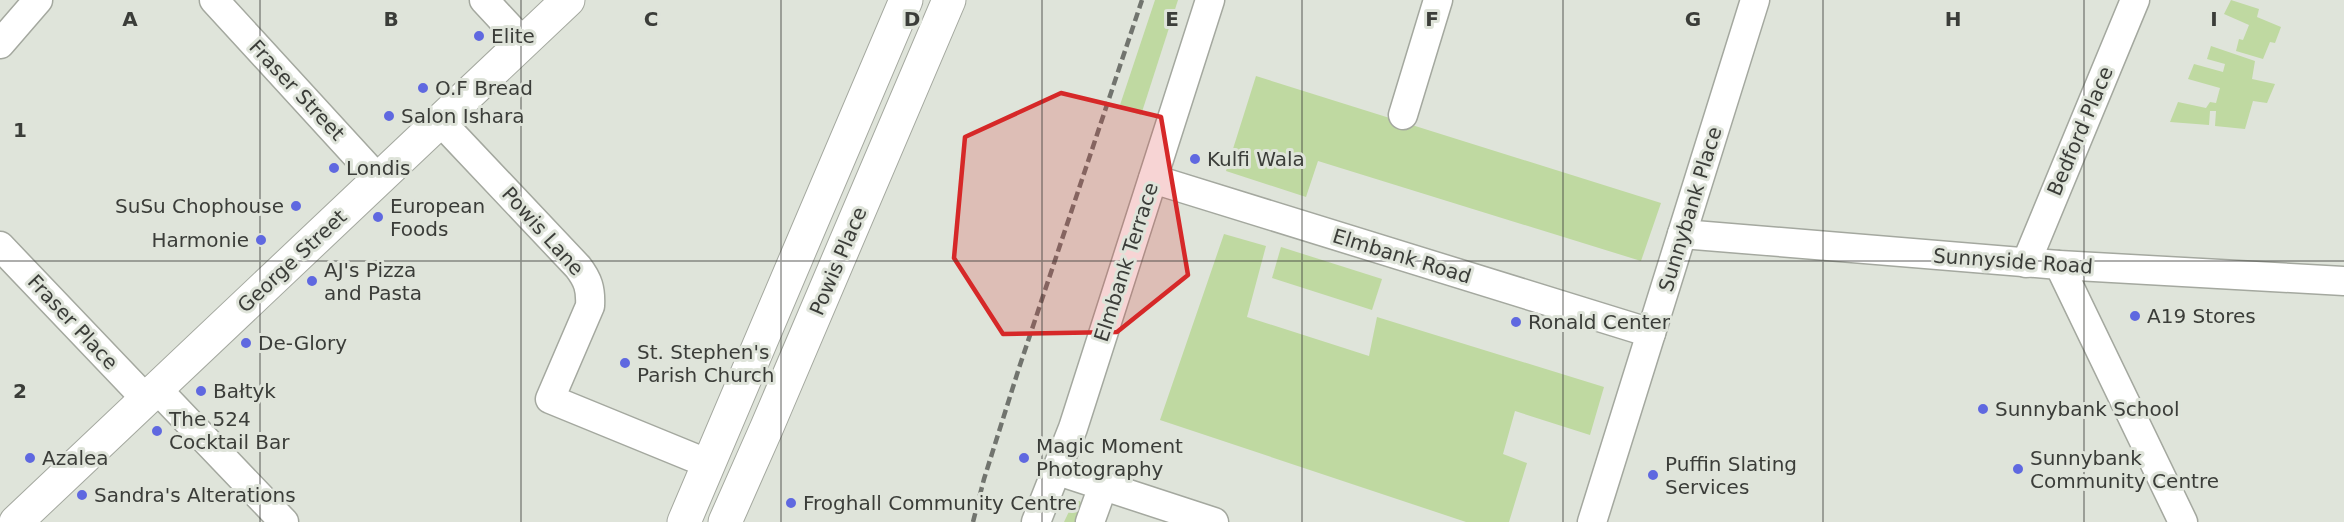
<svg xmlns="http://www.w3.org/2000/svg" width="2344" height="522" viewBox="0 0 2344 522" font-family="'DejaVu Sans',sans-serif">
<rect width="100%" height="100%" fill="#dfe4da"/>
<g fill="#bfd9a1">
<path d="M1155 0H1178L1141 115 1119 108Z"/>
<path d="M2231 0 2259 9 2257 17 2281 27 2275 43 2270 42 2263 59 2236 51 2239 39 2243 40 2249 25 2224 14Z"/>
<path d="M2211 46 2255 61 2252 79 2275 84 2267 103 2253 101 2245 129 2215 126 2216 111H2210L2209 125 2170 122 2178 102 2206 108 2210 102 2216 103 2220 88 2188 79 2194 64 2223 72 2225 64 2207 59Z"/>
<path d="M1256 76 1661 203 1641 261 1318 161 1306 197 1226 171Z"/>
<path d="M1224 234 1266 246 1247 317 1369 356 1377 317 1604 387 1590 435 1515 411 1503 454 1527 463 1509 522H1466L1160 420Z"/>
<path d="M1281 247 1382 279 1372 310 1272 278Z"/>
<path d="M1074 501H1080L1082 506 1078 522H1064Z"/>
</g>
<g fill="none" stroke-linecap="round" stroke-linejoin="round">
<g stroke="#a4a89f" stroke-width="31">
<g id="street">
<path d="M214 0 379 180"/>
<path d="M484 0 524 43"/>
<path d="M0 44 38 0"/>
<path d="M1403 115 1438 0"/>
<path d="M441 122 578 267C588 280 591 289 590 306L550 399 709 464"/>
<path d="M1153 179 1651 333"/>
<path d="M1682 234 2059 265 2344 281"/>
<path d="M0 246 146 399"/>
<path d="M2026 263 2135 0"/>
<path d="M2059 265 2183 522"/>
<path d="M157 389 284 522"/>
<path d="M1058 471 1214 522"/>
<path d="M1036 522 1073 428 1210 0"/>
<path d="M1090 522 1103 486"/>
<path d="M1592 522 1755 0"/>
</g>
</g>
<g stroke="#a4a89f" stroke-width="35">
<path id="secondary" d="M16 522 568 0"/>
</g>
<g stroke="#a4a89f" stroke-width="35">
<g id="primary">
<path d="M684 522 906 0"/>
<path d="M725 522 767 427 949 0"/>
</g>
</g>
<use href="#street" stroke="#fff" stroke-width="28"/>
<use href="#secondary" stroke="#fff" stroke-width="33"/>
<use href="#primary" stroke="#fff" stroke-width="33"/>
<path stroke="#71746e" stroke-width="4.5" stroke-dasharray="9 4.5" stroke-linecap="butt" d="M973 522 984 479 1019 368 1142 0"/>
</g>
<path fill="#d62828" fill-opacity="0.2" stroke="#d62828" stroke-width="4.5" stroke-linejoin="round" d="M1061 93 1161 117 1188 275 1117 332 1003 334 954 258 965 137Z"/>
<path fill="none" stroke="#3b3d39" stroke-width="1.5" stroke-opacity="0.55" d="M260 0V522M521 0V522M781 0V522M1042 0V522M1302 0V522M1563 0V522M1823 0V522M2084 0V522M0 261H2344"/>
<g fill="#5f68e0" stroke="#dfe4da" stroke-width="2">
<circle cx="479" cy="36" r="6"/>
<circle cx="423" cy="88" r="6"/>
<circle cx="389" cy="116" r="6"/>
<circle cx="1195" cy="159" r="6"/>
<circle cx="334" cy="168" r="6"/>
<circle cx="296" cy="206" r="6"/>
<circle cx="378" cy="217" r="6"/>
<circle cx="261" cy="240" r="6"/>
<circle cx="312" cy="281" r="6"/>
<circle cx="2135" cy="316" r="6"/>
<circle cx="1516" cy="322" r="6"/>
<circle cx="246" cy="343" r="6"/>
<circle cx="625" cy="363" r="6"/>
<circle cx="201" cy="391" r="6"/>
<circle cx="1983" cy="409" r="6"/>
<circle cx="157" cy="431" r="6"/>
<circle cx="30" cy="458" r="6"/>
<circle cx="1024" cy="458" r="6"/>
<circle cx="2018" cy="469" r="6"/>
<circle cx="1653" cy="475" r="6"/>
<circle cx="82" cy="495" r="6"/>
<circle cx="791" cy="503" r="6"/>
</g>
<g text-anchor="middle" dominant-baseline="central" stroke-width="6" stroke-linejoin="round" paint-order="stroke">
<g font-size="20" fill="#3b3d39" stroke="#dfe4da" text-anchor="start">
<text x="491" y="36">Elite</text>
<text x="435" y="88">O.F Bread</text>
<text x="401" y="116">Salon Ishara</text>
<text x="1207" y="159">Kulfi Wala</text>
<text x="346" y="168">Londis</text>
<text x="284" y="206" text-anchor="end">SuSu Chophouse</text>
<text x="390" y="206">European<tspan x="390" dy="23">Foods</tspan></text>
<text x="249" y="240" text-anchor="end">Harmonie</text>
<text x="324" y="270">AJ's Pizza<tspan x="324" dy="23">and Pasta</tspan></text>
<text x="2147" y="316">A19 Stores</text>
<text x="1528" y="322">Ronald Center</text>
<text x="258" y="343">De-Glory</text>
<text x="637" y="352">St. Stephen's<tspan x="637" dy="23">Parish Church</tspan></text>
<text x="213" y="391">Bałtyk</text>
<text x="1995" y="409">Sunnybank School</text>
<text x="169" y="419">The 524<tspan x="169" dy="23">Cocktail Bar</tspan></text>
<text x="1036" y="446">Magic Moment<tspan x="1036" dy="23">Photography</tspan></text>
<text x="42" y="458">Azalea</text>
<text x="2030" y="458">Sunnybank<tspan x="2030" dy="23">Community Centre</tspan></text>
<text x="1665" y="464">Puffin Slating<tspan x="1665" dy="23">Services</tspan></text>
<text x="94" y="495">Sandra's Alterations</text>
<text x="803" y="503">Froghall Community Centre</text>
</g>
<g font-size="20" fill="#3b3d39" stroke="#dfe4da">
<text transform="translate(297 90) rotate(47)">Fraser Street</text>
<text transform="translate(2080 131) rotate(-67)">Bedford Place</text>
<text transform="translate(1690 209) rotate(-73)">Sunnybank Place</text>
<text transform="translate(543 231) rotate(48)">Powis Lane</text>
<text transform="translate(1402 256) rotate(17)">Elmbank Road</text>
<text transform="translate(292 261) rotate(-43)">George Street</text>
<text transform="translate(838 261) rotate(-67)">Powis Place</text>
<text transform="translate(2013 261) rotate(4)">Sunnyside Road</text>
<text transform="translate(1126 262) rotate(-72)">Elmbank Terrace</text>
<text transform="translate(73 322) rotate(47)">Fraser Place</text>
</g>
</g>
<g font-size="20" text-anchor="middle" font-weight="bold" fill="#3b3d39" stroke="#dfe4da" stroke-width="6" stroke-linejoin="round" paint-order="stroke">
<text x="130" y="26">A</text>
<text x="391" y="26">B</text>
<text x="651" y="26">C</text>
<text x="912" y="26">D</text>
<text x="1172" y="26">E</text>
<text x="1432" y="26">F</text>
<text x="1693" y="26">G</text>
<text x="1953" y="26">H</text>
<text x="2214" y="26">I</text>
<text x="20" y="137">1</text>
<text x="20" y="398">2</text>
</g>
</svg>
